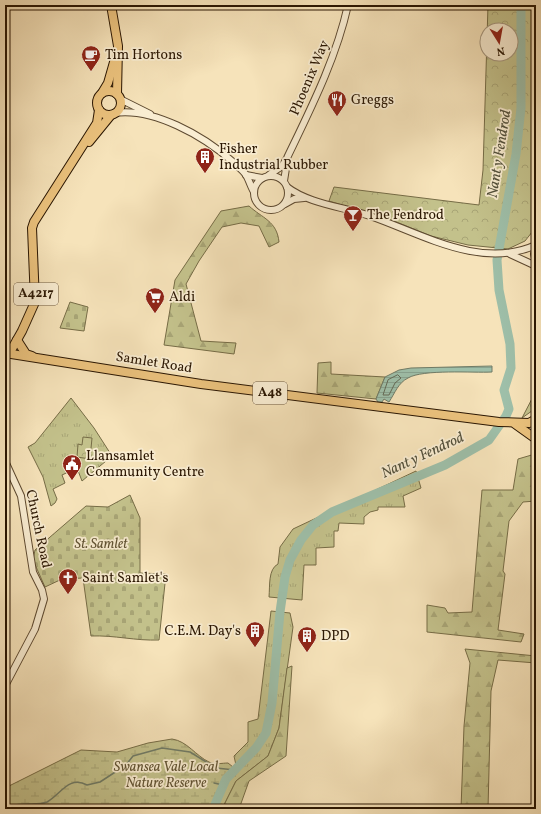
<svg xmlns="http://www.w3.org/2000/svg" width="541" height="814" viewBox="0 0 541 814" font-family="Vollkorn,serif">
<defs>
<pattern id="grass-tufts" width="24" height="20" patternUnits="userSpaceOnUse"><rect width="24" height="20" fill="#c3c18b"/><path d="M3 7l-1-3M5 7V3M7 7l1-3M15 17l-1-3M17 17v-4M19 17l1-3" fill="none" stroke="#a8a576"/></pattern>
<pattern id="forest-firs" width="22" height="20" patternUnits="userSpaceOnUse"><rect width="22" height="20" fill="#c3c18b"/><path d="M5 1l3.5 6h-7zM16 11l3.5 6h-7z" fill="#a8a576"/></pattern>
<pattern id="wetland-marsh" width="20" height="14" patternUnits="userSpaceOnUse"><rect width="20" height="14" fill="#c3c18b"/><path d="M1 5h8M5 5V1M11 12h8M15 12V8" fill="none" stroke="#a8a576"/></pattern>
<pattern id="cemetery-stones" width="16" height="16" patternUnits="userSpaceOnUse"><rect width="16" height="16" fill="#c3c18b"/><path d="M2 7V4a2 2 0 0 1 4 0v3zM10 15v-3a2 2 0 0 1 4 0v3z" fill="#a8a576"/></pattern>
<pattern id="park-crowns" width="20" height="18" patternUnits="userSpaceOnUse"><rect width="20" height="18" fill="#c3c18b"/><path d="M2 6a3 3 0 1 1 6 0M12 15a3 3 0 1 1 6 0" fill="none" stroke="#a8a576"/></pattern>
<pattern id="water-rules" width="6" height="5" patternUnits="userSpaceOnUse"><rect width="6" height="5" fill="#9ebfa9"/><path d="M0 2.5h6" fill="none" stroke="#88a390"/></pattern>
</defs>
<rect width="100%" height="100%" fill="#f6e3ba"/>
<filter id="stains"><feTurbulence type="fractalNoise" baseFrequency=".005" numOctaves="4"/><feColorMatrix values="0 0 0 0 .2 0 0 0 0 .09 0 0 0 0 .02 0 0 0 .5 -.17"/></filter>
<radialGradient id="worn" r=".72"><stop offset=".6" stop-color="#630" stop-opacity="0"/><stop offset="1" stop-color="#630" stop-opacity=".3"/></radialGradient>
<g fill="url(#grass-tufts)" stroke="#766c46">
<path d="M536 391V408L522 418Z"/>
<path d="M71 398 94 428 112 456 82 481 77 468 62 475 65 483 53 489 57 499 55 503 51 506 43 477 28 447 35 443Z"/>
<path d="M416 471 421 488 403 496 405 507H378V510L370 512 364 517V524L339 523 338 531H334V547L316 548V565H304L302 600 269 597C270 586 268 569 278 564L280 547 293 529Z"/>
<path d="M271 611 290 613 293 627 279 728 268 756 236 781 222 809H216L230 777 237 770 234 756 248 742V722L258 719Z"/>
</g>
<g fill="url(#forest-firs)" stroke="#766c46">
<path d="M249 206C262 218 277 221 279 242L269 247 259 226 241 223 222 227 199 261 186 284 201 341 236 343 234 354 164 345 175 280 221 211Z"/>
<path d="M331 362V374L385 377 376 399 317 393 318 363Z"/>
<path d="M535 454 536 501 523 502 509 521 503 571 505 574 498 630 524 634 521 642 427 632V605L445 608 448 613 472 612 482 490H513L518 459Z"/>
<path d="M465 649 536 656V663L498 660 491 691 488 809H461L464 726 470 663Z"/>
<path d="M292 666 286 756 249 781 239 809H222L236 781 268 756 279 728 287 668Z"/>
</g>
<path fill="url(#wetland-marsh)" stroke="#766c46" d="M172 739C187 741 196 756 209 762 215 765 222 763 228 763L233 767 225 779 212 809H5V788L81 750 117 752 148 743Z"/>
<g fill="url(#cemetery-stones)" stroke="#766c46">
<path d="M70 302 88 307 84 331 60 328Z"/>
<path d="M130 495 140 518V573L166 574 159 640C136 641 114 635 91 636L83 578 62 579 45 587 33 560 35 550 86 506 108 507Z"/>
</g>
<g fill="url(#park-crowns)" stroke="#766c46" fill-rule="evenodd">
<path d="M488 5H536V83L533 117 536 227 525 241 508 249 468 245 431 236 394 221 329 201 334 187 479 205 483 170ZM487 30H511V54H487Z"/>
<path d="M83 437 92 438 90 459 77 457 78 444 82 445Z"/>
</g>
<path fill="url(#water-rules)" stroke="#707b66" d="M492 366V372C473 373 423 369 408 378 398 383 395 393 389 402L384 399 382 402H378L376 399 385 377 399 370 411 368Z"/>
<g fill="none" stroke-linecap="round" stroke-linejoin="round">
<path stroke="#646a56" stroke-width="1" d="M398 375 401 378 395 383 389 395H383L388 380Z"/>
<g stroke="#707b66" stroke-width="1.5">
<path d="M214 783 223 785"/>
<path d="M7 809C19 800 35 807 47 802 60 795 69 775 87 785L100 782 126 765 133 756 162 748 190 752 216 768 235 770"/>
</g>
<path stroke="#9ebfa9" stroke-width="9" d="M213 809 226 779 256 748 266 733 272 703 280 612 285 577 290 560 301 540 313 525 332 512 445 465 489 440 506 416 509 409 504 390 511 368 510 344 499 290 497 260 516 154 521 108V5"/>
<g stroke="#5d4930" stroke-width="8">
<g id="tertiary">
<path d="M120 99 150 114"/>
<path d="M114 113C153 107 204 136 233 162 237 166 243 170 246 175 249 180 251 187 254 192"/>
<path d="M246 175 262 178"/>
<path d="M269 175 282 166 287 158C311 108 336 59 348 5"/>
<circle cx="271" cy="193" r="17"/>
<path d="M284 181 287 162"/>
<path d="M287 187C309 204 344 207 370 216 422 234 481 270 536 245"/>
<path d="M285 204 294 199 304 198"/>
<path d="M536 246 534 254 536 262"/>
<path d="M510 254 536 266"/>
<path d="M5 461 21 496 33 572 42 590 44 599 35 629 5 686"/>
</g>
</g>
<g stroke="#2a1602" stroke-width="10">
<g id="primary">
<path d="M111 5 118 46 117 94"/>
<circle cx="109" cy="103" r="12"/>
<path d="M102 93 108 83 114 62"/>
<path d="M89 142 111 115"/>
<path d="M17 340 26 354 32 356"/>
<path d="M5 353 201 384 499 422 529 423 536 419"/>
<path d="M9 354 22 331 35 302 32 228 34 222 97 123 99 110"/>
<path d="M515 424 536 439"/>
</g>
</g>
<use href="#tertiary" stroke="#f9edd2" stroke-width="6"/>
<use href="#primary" stroke="#ebc27d" stroke-width="8"/>
</g>
<defs>
<g id="cafe-pin" transform="scale(1)"><path d="M0 17L-7.5 6A9.5 9.5 0 1 1 7.5 6Z" fill="#8f2418" stroke="#f9edd2"/><path d="M-5.5-4.5H6V0H3Q3 3.5 0 3.5H-2.5Q-5.5 3.5-5.5 0ZM3-3.2v2h1.7v-2ZM-6 4.5H4V6H-6Z" fill="#fff"/></g>
<g id="restaurant-pin" transform="scale(1)"><path d="M0 17L-7.5 6A9.5 9.5 0 1 1 7.5 6Z" fill="#8f2418" stroke="#f9edd2"/><path d="M-5-6h1v4h1v-4h1v4h1v-4h1v5L-1.5 .5V6h-2V.5L-5-1ZM5-6V6H3V1.5H1.5Q1.5-4 5-6Z" fill="#fff"/></g>
<g id="building-pin" transform="scale(1)"><path d="M0 17L-7.5 6A9.5 9.5 0 1 1 7.5 6Z" fill="#8f2418" stroke="#f9edd2"/><path d="M-4-6H4V6H1V3H-1V6H-4ZM-2.5-4.3h1.7v1.8h-1.7ZM.8-4.3h1.7v1.8H.8ZM-2.5-1h1.7V.8h-1.7ZM.8-1h1.7V.8H.8Z" fill="#fff"/></g>
<g id="bar-pin" transform="scale(1)"><path d="M0 17L-7.5 6A9.5 9.5 0 1 1 7.5 6Z" fill="#8f2418" stroke="#f9edd2"/><path d="M-6-5H6L.8 .8V4.5H3.5V6h-7V4.5H-.8V.8Z" fill="#fff"/></g>
<g id="supermarket-pin" transform="scale(1)"><path d="M0 17L-7.5 6A9.5 9.5 0 1 1 7.5 6Z" fill="#8f2418" stroke="#f9edd2"/><path d="M-6-5.5h2.5l.6 2H6L4.5 2H-2.5L-4.4-4H-6ZM-1.5 3.2a1.3 1.3 0 1 0 .1 0ZM3 3.2a1.3 1.3 0 1 0 .1 0Z" fill="#fff"/></g>
<g id="civic-pin" transform="scale(1)"><path d="M0 17L-7.5 6A9.5 9.5 0 1 1 7.5 6Z" fill="#8f2418" stroke="#f9edd2"/><path d="M-.6-6.5H3V-4.5H.6V-3L4-1V1h2V6H-6V1h2V-1L-.6-3ZM-1.2 2.5V6h2.4V2.5Z" fill="#fff"/></g>
<g id="church-pin" transform="scale(1)"><path d="M0 17L-7.5 6A9.5 9.5 0 1 1 7.5 6Z" fill="#8f2418" stroke="#f9edd2"/><path d="M-1.2-6h2.4v3.5h3.3v2.4h-3.3V6h-2.4V-.1h-3.3v-2.4h3.3Z" fill="#fff"/></g>
</defs>
<g fill-rule="evenodd">
<use href="#cafe-pin" x="91" y="55"/>
<use href="#restaurant-pin" x="337" y="100"/>
<use href="#building-pin" x="205" y="157"/>
<use href="#bar-pin" x="353" y="215"/>
<use href="#supermarket-pin" x="155" y="297"/>
<use href="#civic-pin" x="72" y="464"/>
<use href="#church-pin" x="68" y="578"/>
<use href="#building-pin" x="255" y="631"/>
<use href="#building-pin" x="307" y="636"/>
</g>
<g text-anchor="middle" dominant-baseline="central" stroke-width="3.5" stroke-linejoin="round" paint-order="stroke">
<g fill="#f9edd2" stroke="#685640" stroke-width="1">
<rect x="14" y="283" width="44" height="22" rx="3"/>
<rect x="253" y="382" width="34" height="22" rx="3"/>
</g>
<g font-size="13" font-weight="bold" fill="#2a1602">
<text x="36" y="294">A4217</text>
<text x="270" y="393">A48</text>
</g>
<g font-size="14" fill="#2a1602" stroke="#f9edd2" text-anchor="start">
<text x="105" y="55">Tim Hortons</text>
<text x="351" y="100">Greggs</text>
<text x="219" y="149">Fisher<tspan x="219" dy="16">Industrial Rubber</tspan></text>
<text x="367" y="215">The Fendrod</text>
<text x="169" y="297">Aldi</text>
<text x="86" y="456">Llansamlet<tspan x="86" dy="16">Community Centre</tspan></text>
<text x="82" y="578">Saint Samlet's</text>
<text x="241" y="631" text-anchor="end">C.E.M. Day's</text>
<text x="321" y="636">DPD</text>
</g>
<g font-size="14" fill="#2a1602" stroke="#f9edd2">
<text transform="translate(310 78) rotate(-67)">Phoenix Way</text>
<text transform="translate(154 363) rotate(9)">Samlet Road</text>
<text transform="translate(38 529) rotate(78)">Church Road</text>
</g>
<g font-size="14" font-style="italic" fill="#605232" stroke="#f9edd2">
<text x="101" y="544">St. Samlet</text>
<text x="166" y="767">Swansea Vale Local<tspan x="166" dy="16">Nature Reserve</tspan></text>
</g>
<g font-size="15" font-style="italic" fill="#53513c" stroke="#f9edd2">
<text transform="translate(500 154) rotate(-81)">Nant y Fendrod</text>
<text transform="translate(423 456) rotate(-25)">Nant y Fendrod</text>
</g>
</g>
<rect width="541" height="814" fill="none" stroke="#f6e3ba" stroke-width="20"/>
<rect x="6" y="6" width="529" height="802" fill="none" stroke="#2a1602" stroke-width="2"/>
<rect x="10" y="10" width="521" height="794" fill="none" stroke="#2a1602"/>
<g transform="translate(499 42) rotate(169)"><circle r="19" fill="#f9edd2" stroke="#a6977f"/>
<path d="M0-3L7 15L0 10L-7 15Z" fill="#8f2418"/>
<text y="-6" font-size="11" font-weight="bold" text-anchor="middle" fill="#2a1602">N</text>
</g>
<rect width="100%" height="100%" filter="url(#stains)"/>
<rect width="100%" height="100%" fill="url(#worn)"/>
</svg>
